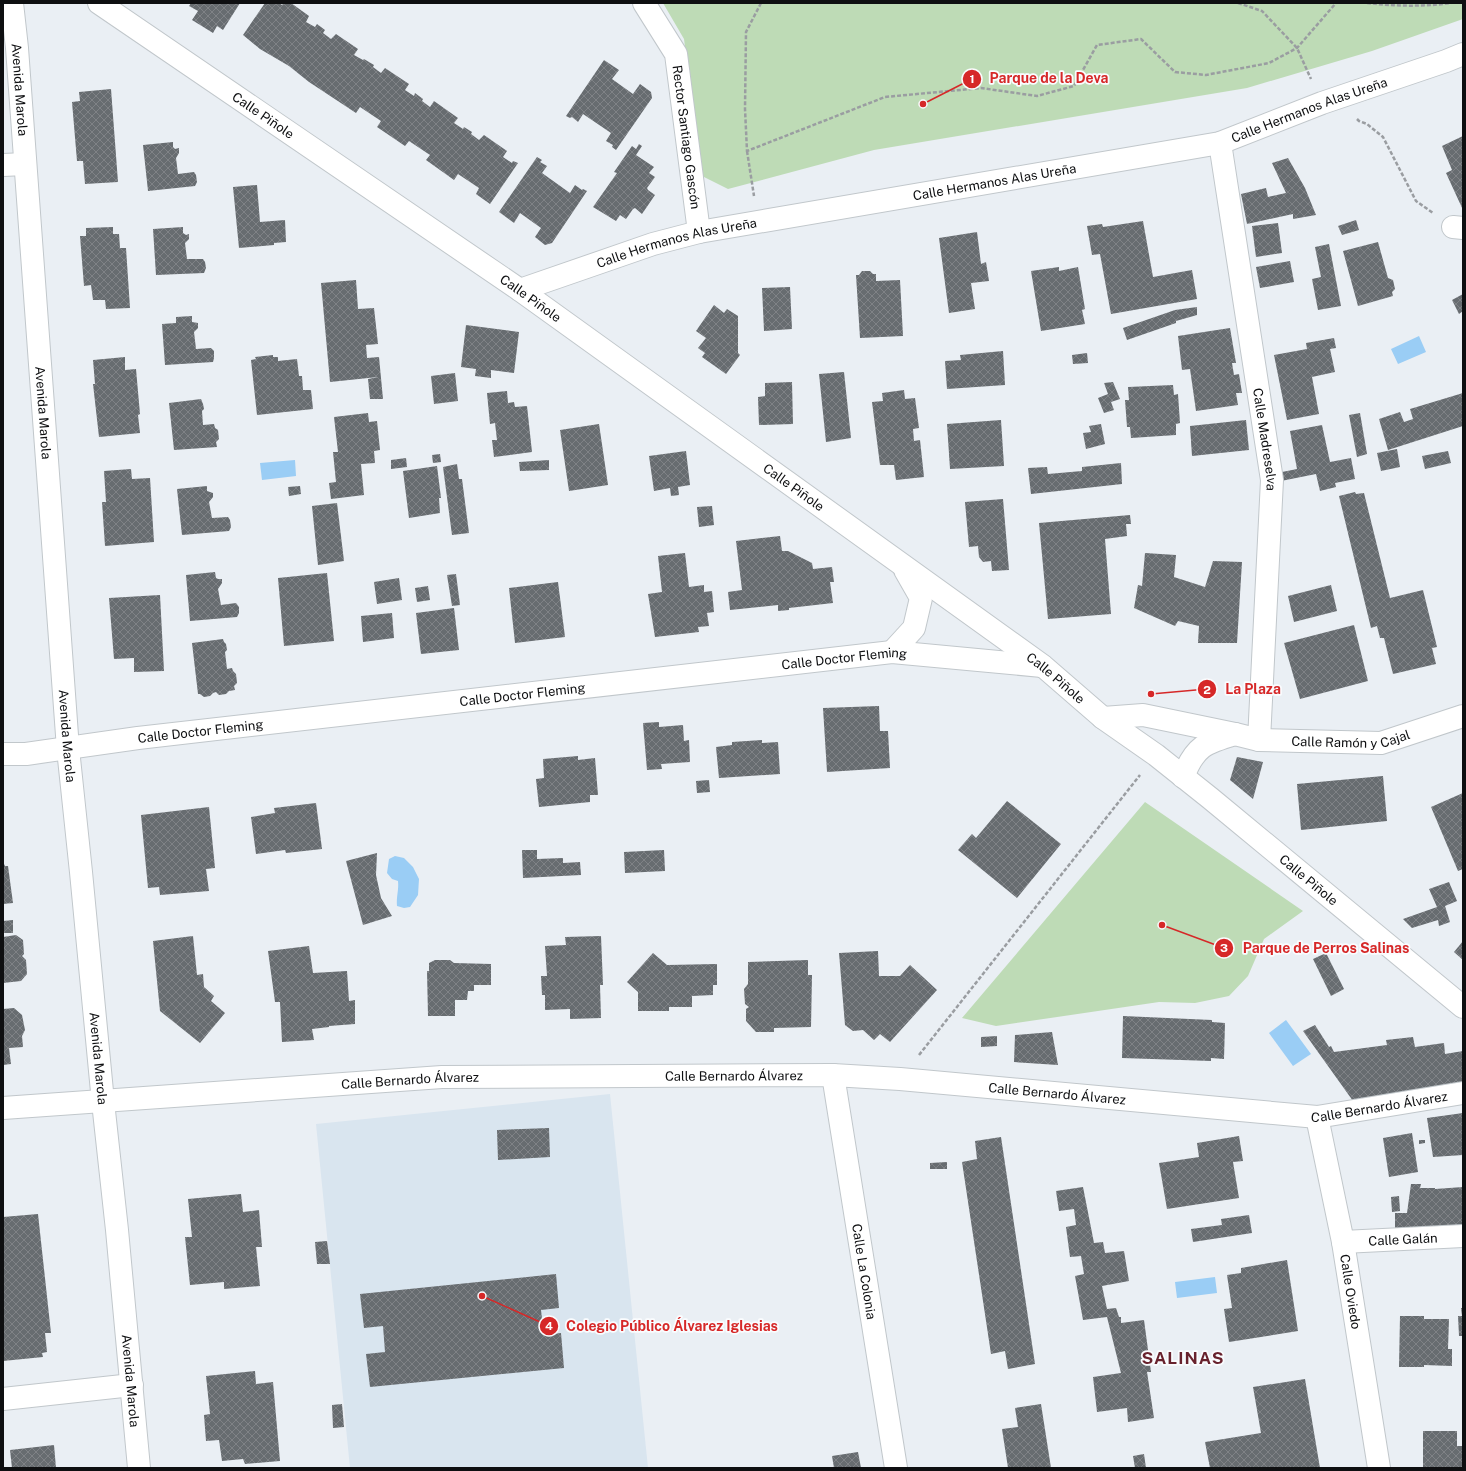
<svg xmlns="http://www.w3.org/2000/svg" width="1466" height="1471" viewBox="0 0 1466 1471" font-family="'Public Sans',sans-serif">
<defs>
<pattern id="building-cross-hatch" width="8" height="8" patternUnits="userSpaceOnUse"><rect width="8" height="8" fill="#676c70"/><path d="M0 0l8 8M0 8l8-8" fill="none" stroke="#7f8286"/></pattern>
</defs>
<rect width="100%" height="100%" fill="#eaeff4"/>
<path fill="#d9e5ef" d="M610 1094 648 1468H350L316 1124Z"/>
<g fill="#bedbb6">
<path d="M663 3H1463V19L1372 51 1247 88 874 150 728 189 702 176 684 39Z"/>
<path d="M1145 802 1303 911 1264 939 1248 976 1229 996 1195 1003 1159 1002 996 1026 962 1018Z"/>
</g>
<g fill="#9acdf5">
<path d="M1419 336 1426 352 1398 364 1391 349Z"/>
<path d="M295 460 296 476 262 480 260 463Z"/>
<path d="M395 856 404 858 413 867 419 879 418 895 410 907 404 908 397 906C396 897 399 890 398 881L392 879 387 873 389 859Z"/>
<path d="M1286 1020 1311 1054 1293 1066 1269 1033Z"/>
<path d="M1215 1277 1217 1293 1177 1298 1175 1282Z"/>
</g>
<g fill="url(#building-cross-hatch)">
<path d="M191 3H240L223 30 217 26 213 33 192 20 198 11 189 6Z"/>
<path d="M265 3H279L282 5 284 3H291L309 16 306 22 315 27 317 24 325 30 323 33 331 39 336 34 358 49 354 55 363 60 364 59 374 65 373 67 381 73 385 68 409 84 405 90 414 96 415 93 423 99 422 101 430 107 434 101 458 118 454 123 463 129 464 127 472 132 471 134 479 140 484 135 507 151 503 157 512 163 513 161 518 163 490 204 476 194 479 188 458 174 454 180 426 160 430 155 409 141 405 146 377 127 381 121 360 107 356 113 309 82 289 66 260 49 243 35Z"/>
<path d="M604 60 619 70 612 79 633 94 640 84 651 92 652 98 616 150 612 147 613 145 606 141 611 133 583 114 578 122 572 117 570 118 566 116Z"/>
<path d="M111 89 118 182 85 184 83 161H77L72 102 80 101 79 92Z"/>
<path d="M1463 136V210L1446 173 1452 170 1442 146Z"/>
<path d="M173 142V147L175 149 179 148V153L176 158 178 174 194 172 196 175 197 182 195 186 148 191 143 145Z"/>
<path d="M639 144 642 146 636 155 654 167 649 173 655 177 647 188 648 190 655 195 642 214 635 208 633 209 626 219 620 215 616 221 593 207 617 173 614 172 632 146 636 149Z"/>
<path d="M537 157 542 160 540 162 547 166 542 173 570 193 575 185 582 190 583 189 587 191 552 243 545 245 535 237 541 228 520 213 514 223 499 212Z"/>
<path d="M1288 158 1305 188 1316 215 1293 219V214L1247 224 1241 194 1266 188 1268 197 1286 193 1272 163Z"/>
<path d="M257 185 260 222 285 220 286 242 274 243V245L239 248 233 187Z"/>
<path d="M1356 220 1359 230 1342 235 1338 226Z"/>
<path d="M1143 221 1153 277 1192 270 1197 299 1111 314 1100 254 1092 255 1087 226 1102 224 1103 227Z"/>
<path d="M1278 223 1282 253 1256 257 1252 226Z"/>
<path d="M113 227V234H119L120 248H126L130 308 106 309 105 300H93L91 285 84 286 80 236H86V228Z"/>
<path d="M183 227V233L186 235 189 234V239L185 243 187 259H203L205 262 206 268 204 273 156 275 153 229Z"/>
<path d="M977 232 981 264 986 262 989 281 971 283 975 309 949 313 939 238Z"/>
<path d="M1378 242 1388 278 1393 280 1395 289 1392 292 1393 296 1358 306 1343 251Z"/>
<path d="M1329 244 1341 306 1318 310 1312 279 1321 277 1315 247Z"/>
<path d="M1290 261 1294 282 1260 288 1256 267Z"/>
<path d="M1059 267V271L1078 267 1085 309 1082 310 1085 324 1041 331 1031 271Z"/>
<path d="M862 271H870L873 274H876V281L900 280 903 336 860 338 856 275H859Z"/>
<path d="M356 280 358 309 374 308 378 344 366 345 367 358 379 357 383 399H370L368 379 378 377 330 382 321 283Z"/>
<path d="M790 287 792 329 764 331 762 288Z"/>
<path d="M1463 294V311L1459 314 1452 300Z"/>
<path d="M714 305 724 313 727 309 738 316V353L740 355 726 374 702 357 705 353 698 348 706 338 696 331Z"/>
<path d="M1197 307V315L1176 321V323L1127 340 1123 328 1175 310Z"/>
<path d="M192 316V322L198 323V328L194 332 196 349 211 348 214 351V358L213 362 165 365 162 324 176 323V317Z"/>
<path d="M466 325 519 332 514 373 491 370V378L475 376 476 369 461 367Z"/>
<path d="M1230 328 1236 363H1232L1234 375 1239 374 1242 393H1236L1238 405 1196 411 1190 369 1182 370 1178 336Z"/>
<path d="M1334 338 1336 348 1330 349 1335 372 1312 377 1319 414 1287 420 1274 355 1307 349 1306 343Z"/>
<path d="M1003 351 1005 385 947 389 945 361 961 360 960 355Z"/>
<path d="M1087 353 1088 363 1073 364 1072 355Z"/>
<path d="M273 355V357H278V361L297 359 299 376H302L303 390H311L313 409 257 415 251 360 256 359 255 357Z"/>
<path d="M125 357V370L136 369 140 414 138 415 140 433 99 437 93 384H95L93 360Z"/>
<path d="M844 372 851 438 826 442 819 374Z"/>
<path d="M455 373 458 401 434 404 431 376Z"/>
<path d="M792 382 793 424 759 425 758 397 765 396V383Z"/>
<path d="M1113 382 1120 399 1111 402 1114 410 1104 413 1098 398 1108 394 1104 383Z"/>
<path d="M1173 385 1174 395 1178 394 1180 423 1176 424V435L1131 438 1130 427H1127L1125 400H1129L1128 387Z"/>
<path d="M904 390 905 399 915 398 919 428 913 429 914 441 920 440 924 477 896 480 894 465H880L872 402 883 401 882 393Z"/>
<path d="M507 391 508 403 514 402 515 407 527 406 532 452 494 457 492 440H497L495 423 490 424 487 393Z"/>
<path d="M1463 393V426L1388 450 1379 419 1400 412 1404 422 1413 419 1410 409Z"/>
<path d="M201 399 203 404 204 409 202 411 203 425 214 424 215 428 218 430 219 439 216 442 217 447 174 450 169 403Z"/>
<path d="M368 413 369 422 377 421 380 450 374 451 375 463 361 464 364 495 331 499 329 483 336 482 333 452H338L334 417Z"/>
<path d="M1360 413 1367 454 1357 457 1349 415Z"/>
<path d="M1001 420 1004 466 950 469 947 424Z"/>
<path d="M1246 420 1249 450 1192 456 1190 426Z"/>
<path d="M599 424 608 485 569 491 560 430Z"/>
<path d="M1101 424 1105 444 1086 449 1083 433 1091 432 1089 426Z"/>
<path d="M1322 425 1330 462 1351 458 1355 479 1335 483 1336 487 1320 491 1316 474 1281 481 1282 472 1297 469 1290 431Z"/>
<path d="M1397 449 1400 467 1381 471 1377 453Z"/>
<path d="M686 451 690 485 678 487 679 495 671 496 670 488 654 491 649 456Z"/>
<path d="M1448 451 1451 463 1425 469 1422 456Z"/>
<path d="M440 454 441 462 433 463 432 455Z"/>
<path d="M406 458 407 467 391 469V460Z"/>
<path d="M549 460V470L520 471 519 462Z"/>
<path d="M1121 463 1122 484 1031 494 1028 468 1047 467 1048 474 1082 471V467Z"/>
<path d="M457 464 459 479H462L469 533 452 535 443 467Z"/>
<path d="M437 466 441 498H439L440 513 409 518 403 471Z"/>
<path d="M131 469 132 479 150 478 154 542 105 546 102 502H106L104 471Z"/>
<path d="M207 486V491L213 493V497L209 502 212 518 228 517 230 520 231 527 229 531 182 535 177 489Z"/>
<path d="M300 486 301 494 289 496 288 487Z"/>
<path d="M1355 492 1356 494 1364 493 1390 598 1423 590 1437 647 1432 648 1436 664 1393 674 1384 638H1380L1377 626 1371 628 1339 496Z"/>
<path d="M1003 499 1009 570 992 571 991 561 983 562 979 557 978 546 969 547 965 502Z"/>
<path d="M337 503 344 561 318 565 312 506Z"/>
<path d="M712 506 714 525 699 527 697 507Z"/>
<path d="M1130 515 1131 524H1126L1127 536 1105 539 1111 614 1048 619 1039 523Z"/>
<path d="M780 536 782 551H788L812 563 813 569 832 567 834 582H830L833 603 789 608V610L778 611V605L730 610 728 592 742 590 736 541Z"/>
<path d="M685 553 689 587 704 585V592L712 591 714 612 707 613 709 626 698 627 699 632 655 637 648 594 662 592 658 556Z"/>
<path d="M1145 553 1176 555 1174 577 1205 587 1213 561 1242 562 1237 643H1198L1199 626 1178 621 1175 626 1134 608 1138 585 1142 586Z"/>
<path d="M215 572 216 578 218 579H222V583L218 589 221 605 236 603 239 607V613L237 617 190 621 186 575Z"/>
<path d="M327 573 334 641 284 646 278 578Z"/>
<path d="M456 574 460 605 452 606 447 575Z"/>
<path d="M399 578 402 600 377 604 374 582Z"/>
<path d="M558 582 565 637 515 643 509 588Z"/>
<path d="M1331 585 1337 611 1294 622 1288 596Z"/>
<path d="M428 586 430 600 417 602 415 588Z"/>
<path d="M160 595 164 671 134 672V658L114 659 109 598Z"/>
<path d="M454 608 459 650 421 654 416 613Z"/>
<path d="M392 613 394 638 363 642 361 616Z"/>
<path d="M1354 625 1368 681 1300 699 1284 643Z"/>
<path d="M223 639 224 642 226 644 227 650 225 652 227 669 232 668 233 671 236 674 237 683 234 686 235 690 229 691 226 694 219 695 216 692 213 693 210 696 204 697 200 694H198L192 643Z"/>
<path d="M879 706 880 731H888L890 768 827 772 823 708Z"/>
<path d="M659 722V727L683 725 684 741 689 740 690 762 661 764 662 769 647 770 643 723Z"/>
<path d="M762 740V743L778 742 780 774 719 778 716 747 732 745V742Z"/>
<path d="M578 756V760L595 758 598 795H590V802L539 807 536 779 544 778 543 759Z"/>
<path d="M1237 757 1263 762 1253 799 1230 780Z"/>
<path d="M1383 776 1387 821 1301 830 1297 784Z"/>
<path d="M709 780 710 792 697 793 696 781Z"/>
<path d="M1463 793V869L1458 871 1431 807Z"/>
<path d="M1007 801 1061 844 1017 898 958 850 972 834 976 838Z"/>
<path d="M316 803 322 849 286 853 285 850 256 854 251 817 275 813 274 808Z"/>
<path d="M209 807 215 868 206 869 209 891 160 895 159 887 148 888 141 815Z"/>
<path d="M522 850H537V859L563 858V863L580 862 581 875 523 878Z"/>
<path d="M664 850 665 871 625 873 624 852Z"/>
<path d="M377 853 376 875 381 898 392 916 363 925 346 861Z"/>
<path d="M3 862 5 866H8L13 903 3 904Z"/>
<path d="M1449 882 1457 901 1445 906 1450 922 1439 926 1438 920 1412 928 1403 919 1437 907 1429 889Z"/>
<path d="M13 920V933H3V921Z"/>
<path d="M16 935 23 940 24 954 22 956 26 960 27 974 21 981 3 983V937Z"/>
<path d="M193 936 197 975 203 974 204 987 214 996 211 1001 225 1013 200 1043 160 1011 153 941Z"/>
<path d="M601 936 603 985H600L601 1018 570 1019V1009L545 1010V995H542L541 976H547L545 946 566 945 565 937Z"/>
<path d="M1463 941V960L1454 952Z"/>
<path d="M309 946 313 973 347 971 349 1001 355 1000V1024L329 1026V1027L312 1029 314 1040 282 1042 280 1002H275L268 951Z"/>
<path d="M878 951 879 976H900L910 965 937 990 890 1042 880 1034 874 1040 863 1030 853 1031 845 1025 839 953Z"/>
<path d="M653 953 667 965 717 964V985H713V995L692 996V1007H669V1011H638V992L627 982Z"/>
<path d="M1326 953 1344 989 1331 996 1313 959Z"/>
<path d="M435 960H450L454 963 491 964V985H474V991H468L467 1000H455V1016H428L427 971H429V963Z"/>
<path d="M808 960V975H812L811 1027 774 1028V1032H756L746 1021V1009L749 1007 745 1004 744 989 748 984V962Z"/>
<path d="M14 1008 22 1015 25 1030 22 1036 23 1047 9 1048 11 1064 3 1065V1009Z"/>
<path d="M1123 1016 1212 1020V1022L1225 1023 1224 1059 1211 1058V1061L1122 1058Z"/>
<path d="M1315 1025 1329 1047 1331 1046 1334 1052 1387 1045 1386 1040 1413 1037 1415 1047 1444 1043 1445 1054 1463 1051V1085L1353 1101 1303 1031Z"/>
<path d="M1052 1032 1058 1065 1014 1062 1015 1035Z"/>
<path d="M997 1036V1046L981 1047V1037Z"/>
<path d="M1463 1113V1155L1433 1157 1427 1118Z"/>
<path d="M549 1128 550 1157 498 1160 497 1130Z"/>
<path d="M1412 1133 1418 1172 1389 1177 1383 1138Z"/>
<path d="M1239 1136 1243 1161 1233 1162 1239 1198 1167 1209 1159 1163 1199 1157 1197 1143Z"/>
<path d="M1001 1137 1035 1364 1008 1369 1005 1351 991 1354 962 1162 977 1159 975 1141Z"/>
<path d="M1419 1140H1425V1143L1419 1144Z"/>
<path d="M947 1162V1169H930V1163Z"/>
<path d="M1411 1184H1421L1420 1188H1435V1189L1463 1187V1228L1395 1230V1213H1407Z"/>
<path d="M1083 1187 1094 1243 1103 1242 1105 1253 1124 1251 1129 1281 1102 1286 1107 1309 1116 1308 1119 1317H1121V1323L1144 1320 1151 1372H1147L1154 1418 1128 1422 1127 1408 1097 1412 1093 1377 1121 1373 1107 1317 1083 1320 1075 1276 1084 1274 1081 1256 1070 1257 1066 1227 1076 1225 1074 1209 1059 1211 1056 1191Z"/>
<path d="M241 1194 243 1212 259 1210 262 1247H256L260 1286 224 1289V1282L190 1285 185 1237H192L188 1199Z"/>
<path d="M1399 1196 1400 1211 1392 1212 1391 1197Z"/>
<path d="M38 1214 51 1333H45L47 1352 42 1353 43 1357 3 1361V1217Z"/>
<path d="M1249 1215 1252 1233 1193 1242 1191 1229 1222 1225 1221 1219Z"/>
<path d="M327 1241 330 1264H317L315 1242Z"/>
<path d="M1287 1260 1298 1331 1229 1342 1224 1309 1232 1308 1227 1275 1241 1273V1268Z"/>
<path d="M556 1274 559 1308 541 1310 544 1335 561 1333 564 1368 370 1387 366 1354 385 1352 383 1326 364 1328 360 1294Z"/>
<path d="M1461 1308H1463V1336H1459L1458 1316H1462Z"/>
<path d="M1400 1316H1424V1319H1449L1448 1349H1452V1366L1424 1365V1367H1399Z"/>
<path d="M255 1371 256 1384 273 1382 280 1461 245 1464 243 1459 222 1461 219 1440 206 1441 204 1415 210 1414 206 1376Z"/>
<path d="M1305 1379 1320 1468H1210L1205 1442 1261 1433 1253 1387Z"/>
<path d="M342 1404 344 1427 333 1428 332 1405Z"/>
<path d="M1041 1404 1051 1468H1008L1002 1429 1018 1427 1015 1408Z"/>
<path d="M1423 1431H1457V1446H1463V1468H1423Z"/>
<path d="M54 1445 56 1468H12L10 1450Z"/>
<path d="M858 1452 861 1468H834L832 1456Z"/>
<path d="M1144 1454 1146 1468H1135L1133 1456Z"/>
</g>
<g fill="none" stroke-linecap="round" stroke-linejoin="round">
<g stroke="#c1c7cb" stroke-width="24">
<g id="minor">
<path id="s1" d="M12 3 17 48 68 749 81 872 103 1102 117 1230 139 1468"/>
<path id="s2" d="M99 3 520 290 1043 666 1103 718 1156 755 1210 798 1463 1007"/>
<path id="s3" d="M644 3 676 54 699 232"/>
<path id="s4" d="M1220 143 1272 480 1259 740"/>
<path d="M3 165 25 164"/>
<path d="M1453 227 1463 228"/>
<path id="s5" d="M520 290 653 244 699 232 1220 143 1322 103 1446 61 1463 54"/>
<path d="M892 652 914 628 921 598 905 570"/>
<path id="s6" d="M1103 718 1143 715 1235 734 1259 740 1381 743 1463 716"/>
<path id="s7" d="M3 754H26L138 738 892 652 1042 666"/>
<path d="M1183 777C1195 746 1205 743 1235 734"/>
<path id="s8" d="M833 1075 896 1468"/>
<path id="s9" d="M3 1108 442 1077 833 1075 900 1079 1317 1117 1463 1093"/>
<path id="s10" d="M1317 1117 1343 1242 1379 1468"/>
<path id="s11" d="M1343 1242 1463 1236"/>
<path d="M3 1399 132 1385"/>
</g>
</g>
<g stroke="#9a9da1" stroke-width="2.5" stroke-dasharray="4 2" stroke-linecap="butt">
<path d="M761 3 746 32 745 109 747 151 885 97 981 88 1037 96 1074 86 1097 45 1141 39 1175 72 1206 75 1269 63 1297 48 1336 3"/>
<path d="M1238 3 1262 11 1297 48 1311 79"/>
<path d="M1367 3C1394 6 1423 7 1451 3"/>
<path d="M1357 119 1359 121 1367 124 1383 137 1416 201 1433 213"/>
<path d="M747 151 754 196"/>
<path d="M919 1055 1140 775"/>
</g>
<use href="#minor" stroke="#fff" stroke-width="22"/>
</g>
<g text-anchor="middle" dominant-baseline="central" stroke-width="3.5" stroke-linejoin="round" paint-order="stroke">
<g font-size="13" fill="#0e0f11" stroke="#fafcfe">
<text stroke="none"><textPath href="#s1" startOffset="87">Avenida Marola</textPath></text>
<text stroke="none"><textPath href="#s5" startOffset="812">Calle Hermanos Alas Ureña</textPath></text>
<text stroke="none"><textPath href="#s2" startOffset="199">Calle Piñole</textPath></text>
<text stroke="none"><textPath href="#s3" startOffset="144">Rector Santiago Gascón</textPath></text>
<text stroke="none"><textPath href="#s5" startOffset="488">Calle Hermanos Alas Ureña</textPath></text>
<text stroke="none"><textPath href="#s5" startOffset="164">Calle Hermanos Alas Ureña</textPath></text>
<text stroke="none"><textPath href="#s2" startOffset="523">Calle Piñole</textPath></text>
<text stroke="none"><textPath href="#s1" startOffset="411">Avenida Marola</textPath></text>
<text stroke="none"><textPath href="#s4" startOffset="300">Calle Madreselva</textPath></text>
<text stroke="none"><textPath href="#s2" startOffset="847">Calle Piñole</textPath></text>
<text stroke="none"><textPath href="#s7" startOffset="847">Calle Doctor Fleming</textPath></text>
<text stroke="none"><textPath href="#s2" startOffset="1171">Calle Piñole</textPath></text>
<text stroke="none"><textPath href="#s7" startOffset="523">Calle Doctor Fleming</textPath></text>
<text stroke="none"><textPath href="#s7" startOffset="199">Calle Doctor Fleming</textPath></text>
<text stroke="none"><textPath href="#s1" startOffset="735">Avenida Marola</textPath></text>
<text stroke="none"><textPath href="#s6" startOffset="251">Calle Ramón y Cajal</textPath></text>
<text stroke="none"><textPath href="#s2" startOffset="1495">Calle Piñole</textPath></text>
<text stroke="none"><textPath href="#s1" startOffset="1059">Avenida Marola</textPath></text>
<text stroke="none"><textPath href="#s9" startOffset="732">Calle Bernardo Álvarez</textPath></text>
<text stroke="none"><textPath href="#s9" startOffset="408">Calle Bernardo Álvarez</textPath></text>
<text stroke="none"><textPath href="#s9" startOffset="1056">Calle Bernardo Álvarez</textPath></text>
<text stroke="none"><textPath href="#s9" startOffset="1380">Calle Bernardo Álvarez</textPath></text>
<text stroke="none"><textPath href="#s11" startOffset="60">Calle Galán</textPath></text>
<text stroke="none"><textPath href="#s8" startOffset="199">Calle La Colonia</textPath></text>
<text stroke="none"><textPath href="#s10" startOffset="178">Calle Oviedo</textPath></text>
<text stroke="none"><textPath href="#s1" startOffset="1383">Avenida Marola</textPath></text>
</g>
<g font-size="17" font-weight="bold" letter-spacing="1" fill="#68222d" stroke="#fafcfe">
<text x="1183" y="1358">SALINAS</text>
</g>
</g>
<path fill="none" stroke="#d62828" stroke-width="1.5" d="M923 104L972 79M1151 694L1207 689M1162 925L1224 948M482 1296L549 1326"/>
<g fill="#d62828" stroke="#fafcfe" stroke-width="1.5">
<circle cx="923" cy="104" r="4"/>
<circle cx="1151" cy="694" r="4"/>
<circle cx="1162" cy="925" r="4"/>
<circle cx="482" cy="1296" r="4"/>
<circle cx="972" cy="79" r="10"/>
<circle cx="1207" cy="689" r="10"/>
<circle cx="1224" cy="948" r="10"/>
<circle cx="549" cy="1326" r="10"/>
</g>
<g font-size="12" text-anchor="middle" font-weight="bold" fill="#fff">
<text x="972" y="83">1</text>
<text x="1207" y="694">2</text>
<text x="1224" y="952">3</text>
<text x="549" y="1330">4</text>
</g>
<g font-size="14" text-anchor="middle" font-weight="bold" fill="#d62828" stroke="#fafcfe" stroke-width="3.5" stroke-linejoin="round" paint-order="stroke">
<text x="1049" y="83">Parque de la Deva</text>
<text x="1253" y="694">La Plaza</text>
<text x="1326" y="953">Parque de Perros Salinas</text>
<text x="672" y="1331">Colegio Público Álvarez Iglesias</text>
</g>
<rect width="1466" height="1471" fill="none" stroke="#0e0f11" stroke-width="8"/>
</svg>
